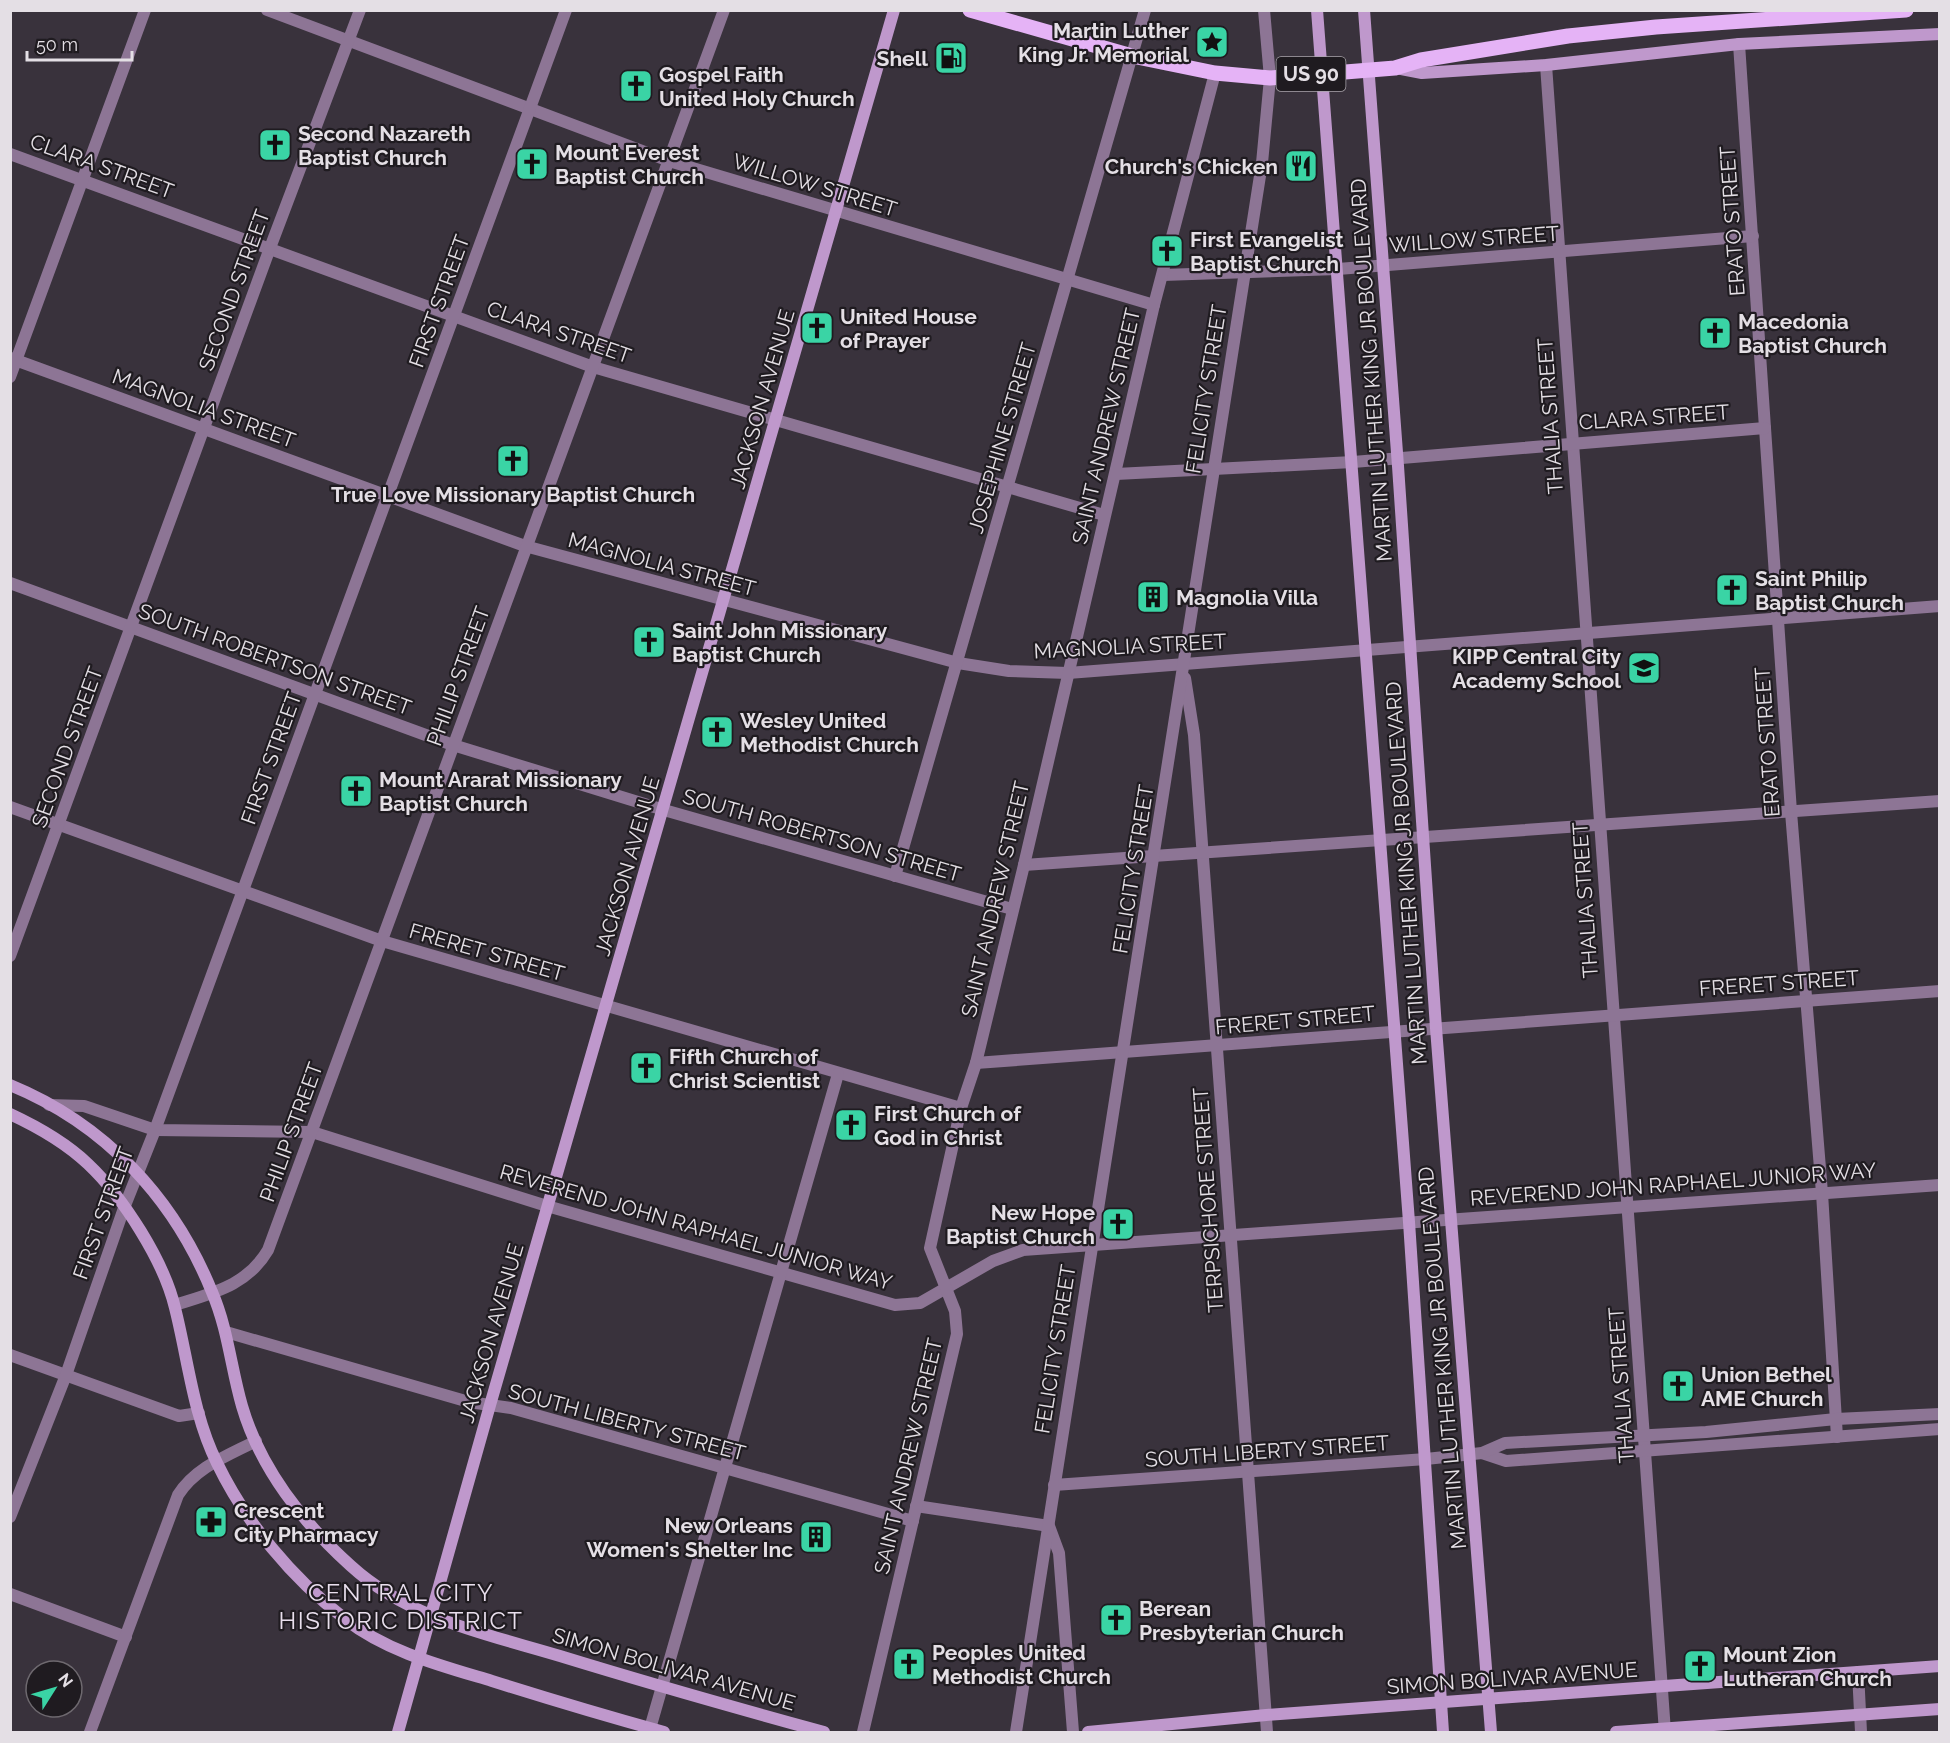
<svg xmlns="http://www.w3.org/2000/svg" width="1950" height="1743" viewBox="0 0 1950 1743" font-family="Raleway,sans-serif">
<rect width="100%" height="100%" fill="#39323c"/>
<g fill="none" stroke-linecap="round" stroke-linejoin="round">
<g stroke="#8d7595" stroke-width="12">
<path d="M267 10 669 161 1154 305"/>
<path d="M1739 44 1791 812 1822 1193 1837 1437"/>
<path d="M1546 65 1665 1732"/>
<path d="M10 154 593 367 1104 515"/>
<path d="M1163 275 1338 269 1753 236"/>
<path d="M10 358 525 546 958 663 1009 671 1068 673 1940 606"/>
<path d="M10 377 145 10"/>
<path d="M1116 474 1353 462 1765 428"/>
<path d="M10 583 453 745 664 810 1012 909"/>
<path d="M1185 678 1194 735 1267 1732"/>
<path d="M10 807 382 941 961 1108"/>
<path d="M1024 865 1940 801"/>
<path d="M895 876 1145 10"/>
<path d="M10 956 270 248 360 10"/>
<path d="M976 1063 1940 991"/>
<path d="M49 1105 84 1106 155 1130 312 1132 547 1206 895 1305 920 1303 993 1261 1023 1250 1940 1185"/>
<path d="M175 1305C212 1293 247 1286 268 1250L724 10"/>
<path d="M226 1332 469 1402 511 1408 913 1521"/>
<path d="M10 1355 179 1416 199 1413"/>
<path d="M1482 1453 1506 1461 1940 1429"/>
<path d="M1054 1485 1426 1459 1482 1453 1505 1443 1706 1432 1836 1419 1940 1414"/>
<path d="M916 1506 1049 1526 1059 1553 1073 1732"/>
<path d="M10 1517 66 1375 124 1208 155 1130 566 10"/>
<path d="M10 1594 126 1637"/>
<path d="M1858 1672 1861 1732"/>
<path d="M90 1732 178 1495C196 1467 227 1456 256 1441"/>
<path d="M649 1732 838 1074"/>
<path d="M863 1732 957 1334 955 1311 930 1248 961 1108 976 1063 1024 865 1154 305 1215 73"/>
<path d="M1016 1732 1262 163 1270 78 1264 10"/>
</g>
<g stroke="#bf98cc" stroke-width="12">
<path d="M1317 10 1409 1222 1443 1732"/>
<path d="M1364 10 1398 466 1436 1028 1491 1732"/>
<path d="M1396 68 1422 73 1546 65 1739 44 1940 34"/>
<path d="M10 1085C105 1124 174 1198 212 1292 228 1329 231 1368 242 1406 260 1468 303 1523 351 1566 409 1619 487 1634 560 1656 648 1683 736 1708 824 1732"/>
<path d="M10 1114C38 1127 66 1143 88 1164 123 1197 164 1261 175 1308 188 1359 193 1415 217 1463 246 1523 292 1578 345 1619 387 1652 442 1666 492 1681 549 1699 606 1716 664 1732"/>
<path d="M398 1732 490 1405 894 10"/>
<path d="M1088 1732 1266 1715 1940 1666"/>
<path d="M1616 1732 1940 1709"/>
</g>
<path stroke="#e5b3f6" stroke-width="15" d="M970 10 1132 56 1215 73 1270 78 1395 68 1421 60 1568 36 1656 27 1906 10"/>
</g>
<defs>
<g id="sight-square" transform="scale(1.725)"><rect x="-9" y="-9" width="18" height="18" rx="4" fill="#3ad4a5" stroke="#1f1b20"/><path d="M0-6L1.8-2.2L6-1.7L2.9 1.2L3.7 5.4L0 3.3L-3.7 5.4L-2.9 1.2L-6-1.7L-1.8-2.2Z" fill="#111"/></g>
<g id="fuel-square" transform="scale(1.725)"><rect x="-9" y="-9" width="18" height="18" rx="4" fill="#3ad4a5" stroke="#1f1b20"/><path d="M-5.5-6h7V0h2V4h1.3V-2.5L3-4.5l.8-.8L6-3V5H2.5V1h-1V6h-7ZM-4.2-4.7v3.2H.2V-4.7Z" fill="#111"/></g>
<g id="church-square" transform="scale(1.725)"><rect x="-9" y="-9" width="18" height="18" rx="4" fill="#3ad4a5" stroke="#1f1b20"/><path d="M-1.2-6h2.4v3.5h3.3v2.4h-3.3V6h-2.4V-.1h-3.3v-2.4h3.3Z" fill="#111"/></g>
<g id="restaurant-square" transform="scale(1.725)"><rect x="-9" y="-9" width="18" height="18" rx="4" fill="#3ad4a5" stroke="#1f1b20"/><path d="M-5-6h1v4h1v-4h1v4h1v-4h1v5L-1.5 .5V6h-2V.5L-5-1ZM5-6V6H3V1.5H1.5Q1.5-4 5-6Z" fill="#111"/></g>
<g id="building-square" transform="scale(1.725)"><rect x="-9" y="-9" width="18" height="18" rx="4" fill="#3ad4a5" stroke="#1f1b20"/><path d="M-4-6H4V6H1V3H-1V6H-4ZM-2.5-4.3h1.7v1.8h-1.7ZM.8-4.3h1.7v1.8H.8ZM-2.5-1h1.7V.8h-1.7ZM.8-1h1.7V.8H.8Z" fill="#111"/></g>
<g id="school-square" transform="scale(1.725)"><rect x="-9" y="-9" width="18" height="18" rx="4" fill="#3ad4a5" stroke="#1f1b20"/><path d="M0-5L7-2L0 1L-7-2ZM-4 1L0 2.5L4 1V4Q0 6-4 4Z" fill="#111"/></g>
<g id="pharmacy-square" transform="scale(1.725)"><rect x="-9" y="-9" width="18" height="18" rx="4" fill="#3ad4a5" stroke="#1f1b20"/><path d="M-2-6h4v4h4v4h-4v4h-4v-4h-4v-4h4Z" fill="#111"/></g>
</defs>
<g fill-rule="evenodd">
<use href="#sight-square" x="1212" y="42"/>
<use href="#fuel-square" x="951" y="58"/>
<use href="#church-square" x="636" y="86"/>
<use href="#church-square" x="275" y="145"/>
<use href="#church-square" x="532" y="164"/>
<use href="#restaurant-square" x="1301" y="166"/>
<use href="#church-square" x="1167" y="251"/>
<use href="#church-square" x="817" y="328"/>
<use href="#church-square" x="1715" y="333"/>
<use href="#church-square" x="513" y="461"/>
<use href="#church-square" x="1732" y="590"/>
<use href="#building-square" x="1153" y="597"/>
<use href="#church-square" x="649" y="642"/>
<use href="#school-square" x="1644" y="668"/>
<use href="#church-square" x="717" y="732"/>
<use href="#church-square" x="356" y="791"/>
<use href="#church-square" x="646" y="1068"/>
<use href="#church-square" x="851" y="1125"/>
<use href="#church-square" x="1118" y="1224"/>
<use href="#church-square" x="1678" y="1386"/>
<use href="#pharmacy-square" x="211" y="1522"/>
<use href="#building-square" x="816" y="1537"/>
<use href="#church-square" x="1116" y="1620"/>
<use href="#church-square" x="909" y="1664"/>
<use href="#church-square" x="1700" y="1666"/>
</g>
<g text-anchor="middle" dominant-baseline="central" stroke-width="4.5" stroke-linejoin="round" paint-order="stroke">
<rect fill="#1f1b20" stroke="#a9a4aa" stroke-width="1.5" x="1276.5" y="57" width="69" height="34" rx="4.5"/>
<g font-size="20" font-weight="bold" fill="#e4dfe5">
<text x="1311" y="74">US 90</text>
</g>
<g font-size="21" font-weight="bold" fill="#e4dfe5" stroke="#1f1b20" text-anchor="start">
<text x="1189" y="30" text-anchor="end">Martin Luther<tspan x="1189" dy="24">King Jr. Memorial</tspan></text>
<text x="928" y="58" text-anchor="end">Shell</text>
<text x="659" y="74">Gospel Faith<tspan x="659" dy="24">United Holy Church</tspan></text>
<text x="298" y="133">Second Nazareth<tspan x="298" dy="24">Baptist Church</tspan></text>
<text x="555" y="152">Mount Everest<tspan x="555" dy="24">Baptist Church</tspan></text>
<text x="1278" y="166" text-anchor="end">Church's Chicken</text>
<text x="1190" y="239">First Evangelist<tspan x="1190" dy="24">Baptist Church</tspan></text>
<text x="840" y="316">United House<tspan x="840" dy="24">of Prayer</tspan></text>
<text x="1738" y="321">Macedonia<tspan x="1738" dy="24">Baptist Church</tspan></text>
<text x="513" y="494" text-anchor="middle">True Love Missionary Baptist Church</text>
<text x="1755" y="578">Saint Philip<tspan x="1755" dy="24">Baptist Church</tspan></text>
<text x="1176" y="597">Magnolia Villa</text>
<text x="672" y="630">Saint John Missionary<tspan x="672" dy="24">Baptist Church</tspan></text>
<text x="1621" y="656" text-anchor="end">KIPP Central City<tspan x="1621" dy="24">Academy School</tspan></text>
<text x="740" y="720">Wesley United<tspan x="740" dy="24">Methodist Church</tspan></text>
<text x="379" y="779">Mount Ararat Missionary<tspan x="379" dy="24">Baptist Church</tspan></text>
<text x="669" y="1056">Fifth Church of<tspan x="669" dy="24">Christ Scientist</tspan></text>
<text x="874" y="1113">First Church of<tspan x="874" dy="24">God in Christ</tspan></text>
<text x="1095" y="1212" text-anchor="end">New Hope<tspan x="1095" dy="24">Baptist Church</tspan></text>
<text x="1701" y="1374">Union Bethel<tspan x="1701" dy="24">AME Church</tspan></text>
<text x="234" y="1510">Crescent<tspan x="234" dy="24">City Pharmacy</tspan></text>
<text x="793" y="1525" text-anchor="end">New Orleans<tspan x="793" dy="24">Women's Shelter Inc</tspan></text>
<text x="1139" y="1608">Berean<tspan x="1139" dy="24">Presbyterian Church</tspan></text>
<text x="932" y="1652">Peoples United<tspan x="932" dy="24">Methodist Church</tspan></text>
<text x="1723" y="1654">Mount Zion<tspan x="1723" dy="24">Lutheran Church</tspan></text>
</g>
<g font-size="21" fill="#e4dfe5" stroke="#1f1b20">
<text transform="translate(102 166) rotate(20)">CLARA STREET</text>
<text transform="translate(815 185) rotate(17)">WILLOW STREET</text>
<text transform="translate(1732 221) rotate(-94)">ERATO STREET</text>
<text transform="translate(1474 239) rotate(-4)">WILLOW STREET</text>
<text transform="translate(234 290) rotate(-70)">SECOND STREET</text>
<text transform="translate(439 301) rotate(-70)">FIRST STREET</text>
<text transform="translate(559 332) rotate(19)">CLARA STREET</text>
<text transform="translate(1371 370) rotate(-94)">MARTIN LUTHER KING JR BOULEVARD</text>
<text transform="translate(1206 389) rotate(-81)">FELICITY STREET</text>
<text transform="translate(762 399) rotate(-74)">JACKSON AVENUE</text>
<text transform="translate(204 408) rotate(20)">MAGNOLIA STREET</text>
<text transform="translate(1550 416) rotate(-94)">THALIA STREET</text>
<text transform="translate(1654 417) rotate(-4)">CLARA STREET</text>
<text transform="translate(1106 426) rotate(-77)">SAINT ANDREW STREET</text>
<text transform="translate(1002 438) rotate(-74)">JOSEPHINE STREET</text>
<text transform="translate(662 564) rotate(15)">MAGNOLIA STREET</text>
<text transform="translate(1130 646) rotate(-3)">MAGNOLIA STREET</text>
<text transform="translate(275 659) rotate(20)">SOUTH ROBERTSON STREET</text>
<text transform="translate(458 676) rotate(-70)">PHILIP STREET</text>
<text transform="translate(1767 742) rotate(-94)">ERATO STREET</text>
<text transform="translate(67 747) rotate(-70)">SECOND STREET</text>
<text transform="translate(271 758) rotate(-70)">FIRST STREET</text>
<text transform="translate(822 835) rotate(16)">SOUTH ROBERTSON STREET</text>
<text transform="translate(627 866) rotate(-74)">JACKSON AVENUE</text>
<text transform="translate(1133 869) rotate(-81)">FELICITY STREET</text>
<text transform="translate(1406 873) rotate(-94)">MARTIN LUTHER KING JR BOULEVARD</text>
<text transform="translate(995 899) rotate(-77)">SAINT ANDREW STREET</text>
<text transform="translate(1585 900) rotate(-94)">THALIA STREET</text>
<text transform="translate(487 952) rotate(16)">FRERET STREET</text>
<text transform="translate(1779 983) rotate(-4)">FRERET STREET</text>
<text transform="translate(1295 1020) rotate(-5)">FRERET STREET</text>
<text transform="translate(291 1132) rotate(-70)">PHILIP STREET</text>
<text transform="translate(1673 1184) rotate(-4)">REVEREND JOHN RAPHAEL JUNIOR WAY</text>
<text transform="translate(1208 1200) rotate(-94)">TERPSICHORE STREET</text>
<text transform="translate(103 1213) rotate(-70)">FIRST STREET</text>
<text transform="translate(696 1227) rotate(16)">REVEREND JOHN RAPHAEL JUNIOR WAY</text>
<text transform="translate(491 1333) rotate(-74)">JACKSON AVENUE</text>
<text transform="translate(1055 1349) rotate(-81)">FELICITY STREET</text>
<text transform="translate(1442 1358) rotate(-95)">MARTIN LUTHER KING JR BOULEVARD</text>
<text transform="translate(1621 1385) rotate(-94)">THALIA STREET</text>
<text transform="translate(627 1422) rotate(15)">SOUTH LIBERTY STREET</text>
<text transform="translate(1267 1451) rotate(-4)">SOUTH LIBERTY STREET</text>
<text transform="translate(908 1456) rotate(-77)">SAINT ANDREW STREET</text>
<text transform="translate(674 1669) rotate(16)">SIMON BOLIVAR AVENUE</text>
<text transform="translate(1512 1678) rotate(-4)">SIMON BOLIVAR AVENUE</text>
</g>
<g font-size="24" letter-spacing="1.5" fill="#e9dfed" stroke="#1f1b20">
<text x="401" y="1592">CENTRAL CITY<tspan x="401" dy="28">HISTORIC DISTRICT</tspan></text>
</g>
</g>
<rect width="1950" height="1743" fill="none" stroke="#e4dfe5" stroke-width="24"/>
<g transform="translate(54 1689) rotate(53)"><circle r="28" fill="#1f1b20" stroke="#6e696f" stroke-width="1.5"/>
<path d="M0-4.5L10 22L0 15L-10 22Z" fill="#3ad4a5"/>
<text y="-9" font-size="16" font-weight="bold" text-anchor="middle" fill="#e4dfe5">N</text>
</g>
<path d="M27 51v9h105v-9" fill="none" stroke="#e4dfe5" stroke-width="3"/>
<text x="36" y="51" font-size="18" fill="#e4dfe5" stroke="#1f1b20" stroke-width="4.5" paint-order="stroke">50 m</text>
</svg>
